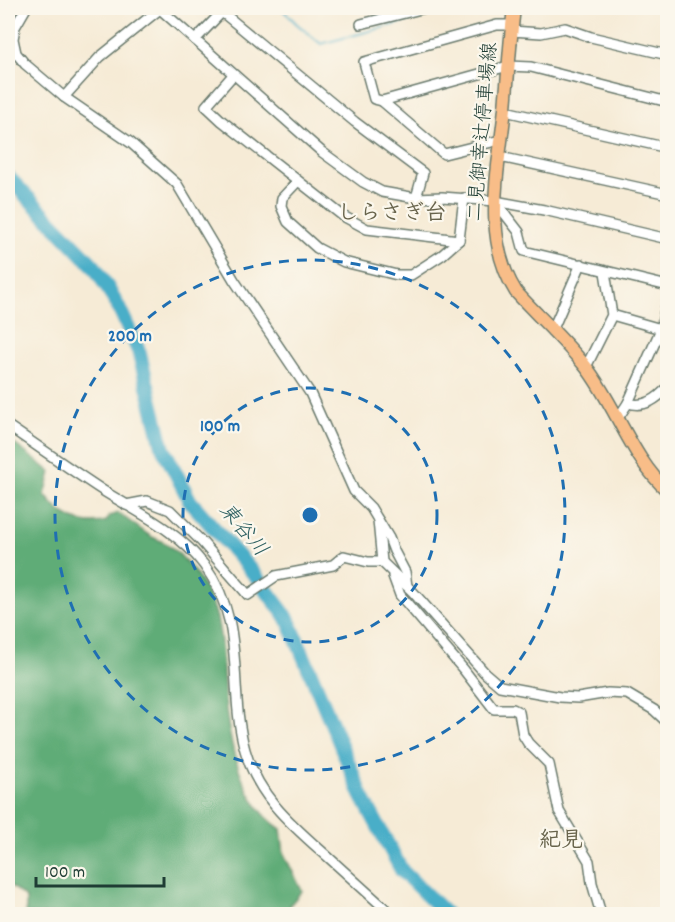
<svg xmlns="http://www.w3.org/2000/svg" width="675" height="922" viewBox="0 0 675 922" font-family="Dekko,'Klee One',sans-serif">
<rect width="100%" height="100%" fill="#fbf7ec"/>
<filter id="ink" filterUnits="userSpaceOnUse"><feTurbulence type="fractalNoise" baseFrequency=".0167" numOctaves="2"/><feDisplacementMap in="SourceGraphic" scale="12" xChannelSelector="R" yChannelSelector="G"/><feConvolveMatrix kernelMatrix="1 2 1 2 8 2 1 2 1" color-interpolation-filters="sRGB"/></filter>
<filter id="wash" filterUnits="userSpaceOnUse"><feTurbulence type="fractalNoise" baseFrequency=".008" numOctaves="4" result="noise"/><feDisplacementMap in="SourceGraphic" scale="24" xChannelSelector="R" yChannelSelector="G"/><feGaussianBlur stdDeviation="1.35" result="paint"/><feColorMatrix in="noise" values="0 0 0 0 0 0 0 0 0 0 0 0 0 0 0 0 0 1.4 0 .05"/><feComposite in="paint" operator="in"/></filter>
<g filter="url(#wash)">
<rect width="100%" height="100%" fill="#f6ebd6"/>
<path fill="#5eac77" stroke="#3e7456" stroke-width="1.5" d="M8 439 51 472 45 495C61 516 80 528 107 521L109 516 118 513C130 521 141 530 152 537 156 539 161 540 165 543 185 556 203 581 212 603 222 625 222 661 224 685 227 733 238 801 281 829L284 854 302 891 290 905 291 914H26V898L8 884Z"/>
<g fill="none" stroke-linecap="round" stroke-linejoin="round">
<path stroke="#49aec8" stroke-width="2" d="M281 8 297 24 321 44 456 8"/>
<path stroke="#49aec8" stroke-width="15" d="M8 177 94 266 107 287 121 312 139 352 163 448 190 501 255 575 288 619 362 796 402 871 446 914"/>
</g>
</g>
<g filter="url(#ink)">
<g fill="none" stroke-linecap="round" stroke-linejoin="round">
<g stroke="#6a7a6d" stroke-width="12">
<g id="minor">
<path d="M26 8 15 27 13 39 16 53 25 64 64 97 131 143 177 184 234 280 310 393 354 491 371 508 389 538 394 551 405 572 407 586"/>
<path d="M160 9 322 152 363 182 382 192 416 198 442 197 495 201 544 210 668 239"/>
<path d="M361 24 425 8"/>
<path d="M512 31 541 33 565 28 591 37 668 55"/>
<path d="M195 40 222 12 355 122 423 173 416 198"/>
<path d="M233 75 206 106 222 121 343 216 367 229 459 240"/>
<path d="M64 97 100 57 161 8"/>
<path d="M382 101 374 99 364 62 497 25H512"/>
<path d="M505 111 668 148"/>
<path d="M500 140 444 154 382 101 508 66 531 67 668 102"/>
<path d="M500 157 668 194"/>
<path d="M298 181 282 198 281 206 288 222 317 248 344 262 397 275H411L442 255 459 240 464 198"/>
<path d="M495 201 519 232 524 251 668 286"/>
<path d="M612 315 661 329"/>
<path d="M552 331 581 264"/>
<path d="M586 367 612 315 605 272"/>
<path d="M628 403C645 408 657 399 668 387"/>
<path d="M618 418 628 403 661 329 668 296"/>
<path d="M8 426C39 447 70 469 102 490 137 512 179 531 204 565 248 625 227 686 245 750 258 797 292 825 327 856 349 876 370 895 391 914"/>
<path d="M126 505 147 501 170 510 202 542 248 595 276 576 333 565 344 556 368 562H382L413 592 485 673 500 686 560 697 578 698 608 693 627 694 654 710 668 723"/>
<path d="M378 520 382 562"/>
<path d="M393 576 400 595 464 670 494 709H513L519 712 523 735 528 743 549 764 559 811 589 861 592 883 601 914"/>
</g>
</g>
<g stroke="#6a7a6d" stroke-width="15">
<path id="major" d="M514 8C510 41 508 75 505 108 499 169 481 237 516 292 539 317 565 341 586 367 615 404 633 461 668 491"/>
</g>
<use href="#minor" stroke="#fff" stroke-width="9"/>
<use href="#major" stroke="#f8bd88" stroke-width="12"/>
</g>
</g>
<g fill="none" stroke="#1f6fb2" stroke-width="3" stroke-dasharray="10 8">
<circle cx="310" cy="515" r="127"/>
<circle cx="310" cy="515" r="255"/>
</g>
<g text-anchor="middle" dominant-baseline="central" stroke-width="4.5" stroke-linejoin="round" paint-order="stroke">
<g font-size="20" fill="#1f3d34" stroke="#fbf7ec">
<text transform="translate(484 132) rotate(-85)">二見御幸辻停車場線</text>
</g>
<g font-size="21" font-style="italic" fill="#2c5f60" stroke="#fbf7ec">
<text transform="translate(242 531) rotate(50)">東谷川</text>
</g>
<g font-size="22" font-weight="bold" fill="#68644c" stroke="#fbf7ec">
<text x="392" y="214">しらさぎ台</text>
<text x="561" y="841">紀見</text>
</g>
</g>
<circle cx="310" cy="515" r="9" fill="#1f6fb2" stroke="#fbf7ec" stroke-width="3"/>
<g font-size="18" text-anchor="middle" font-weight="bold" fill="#1f6fb2" stroke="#fbf7ec" stroke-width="4.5" stroke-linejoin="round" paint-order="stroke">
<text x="130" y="341">200 m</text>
<text x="220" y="431">100 m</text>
</g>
<rect width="675" height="922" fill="none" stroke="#fbf7ec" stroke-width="30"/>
<path d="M36 877v9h128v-9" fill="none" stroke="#1f3d34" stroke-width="3"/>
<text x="45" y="877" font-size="18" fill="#1f3d34" stroke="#fbf7ec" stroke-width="4.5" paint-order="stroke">100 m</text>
</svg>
